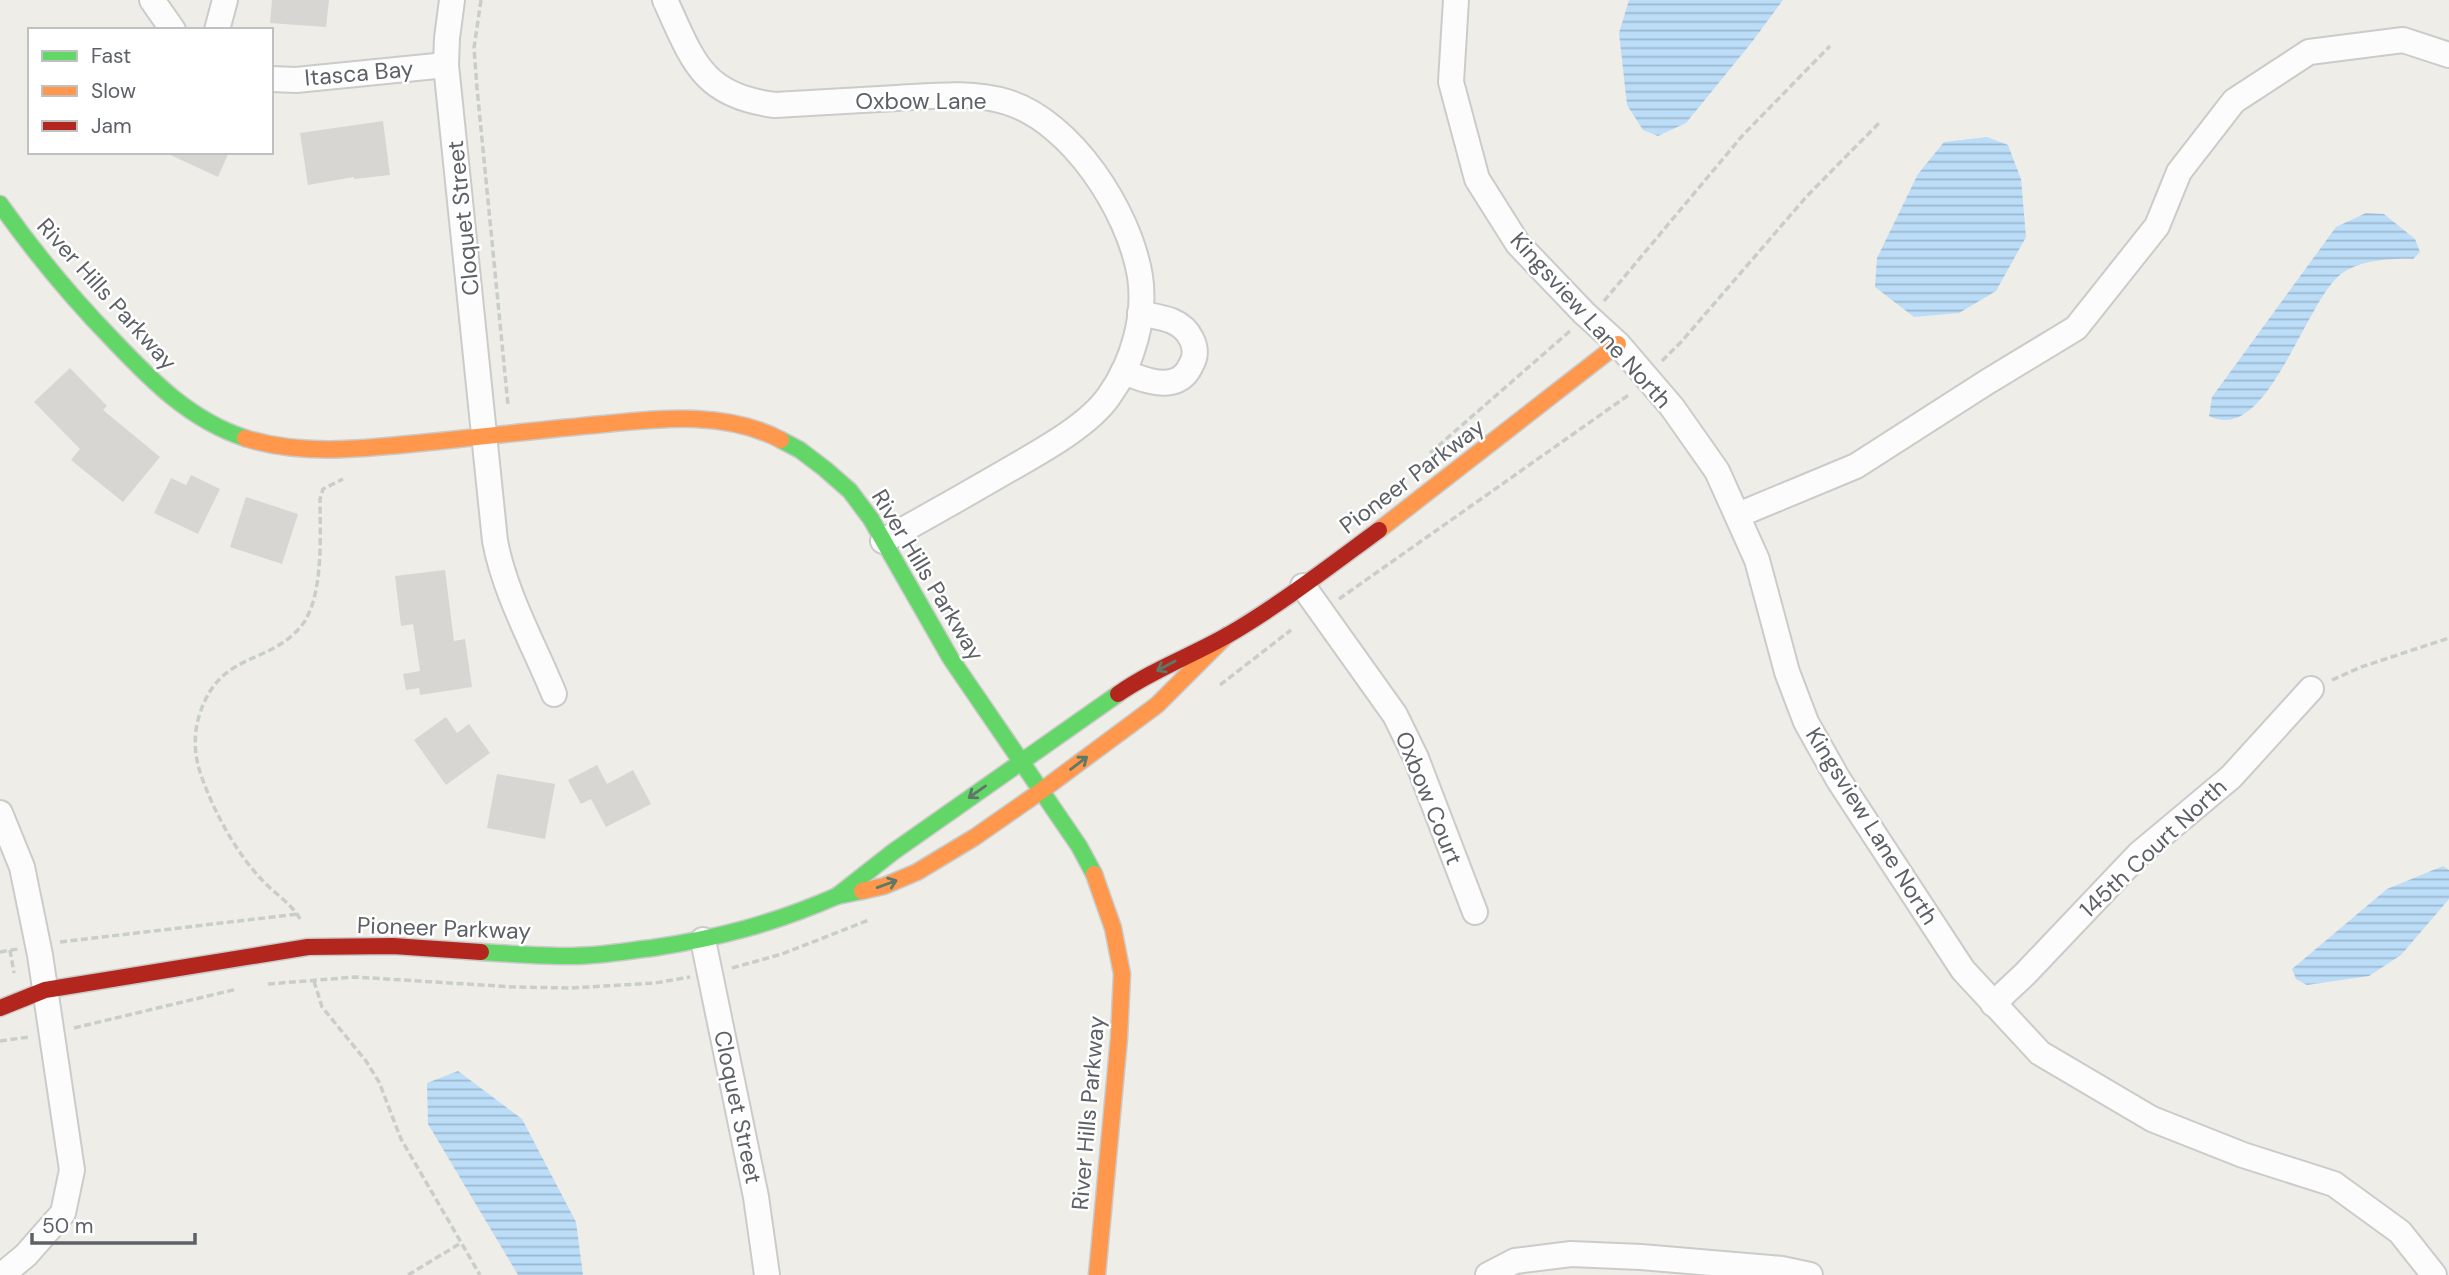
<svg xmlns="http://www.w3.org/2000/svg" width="2449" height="1275" viewBox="0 0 2449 1275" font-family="'DM Sans',sans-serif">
<defs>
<pattern id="water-rules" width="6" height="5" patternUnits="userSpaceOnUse" patternTransform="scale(1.75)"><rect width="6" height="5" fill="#bcddf8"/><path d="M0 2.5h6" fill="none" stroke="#9cb7cd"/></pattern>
</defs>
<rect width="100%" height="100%" fill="#eeede8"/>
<g fill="url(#water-rules)">
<path d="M1629 0H1783L1752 42 1686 123 1658 136 1643 130 1627 105 1619 33Z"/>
<path d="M1987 137 2008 145 2021 179 2026 237 1996 291 1959 313 1914 317 1875 287 1877 258 1918 174 1944 142Z"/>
<path d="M2366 213 2384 214 2415 239 2420 252 2413 259C2390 258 2360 260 2341 274 2304 303 2267 446 2209 416L2212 397 2336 227Z"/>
<path d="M2443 866 2449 870V899L2401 955 2369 976 2307 985 2296 979 2292 969 2387 889Z"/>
<path d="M458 1071 522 1119 576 1222 583 1275H518L428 1124 427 1083Z"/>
</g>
<g fill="#d7d6d3">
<path d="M272 0H329L326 27 270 23Z"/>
<path d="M383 121 390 175 354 179V177L308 185 300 133Z"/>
<path d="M164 152H229L218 177Z"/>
<path d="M70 368 107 406 103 410 160 457 123 502 71 460 80 449 34 402Z"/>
<path d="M191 475 220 489 198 534 154 513 171 478 186 485Z"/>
<path d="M246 497 298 514 282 564 230 547Z"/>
<path d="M445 570 454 641 465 639 472 687 420 695 419 688 406 690 403 674 420 671 413 624 401 626 395 576Z"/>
<path d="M446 717 457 733 469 724 490 753 446 785 414 740Z"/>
<path d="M597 765 607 784 633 770 651 804 606 827 591 799 581 804 568 780Z"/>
<path d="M497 774 555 784 545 839 487 828Z"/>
</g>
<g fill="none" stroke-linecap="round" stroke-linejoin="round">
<g stroke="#cbcbca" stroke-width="28">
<g id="street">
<path d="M152 0 173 30"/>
<path d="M452 0 447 38 446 65 495 541C505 594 534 645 554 694"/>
<path d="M665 0C693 61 702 96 775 105 816 103 856 100 897 98 932 96 973 91 1007 102 1072 122 1129 211 1140 276 1146 316 1133 363 1109 396 1087 428 1032 456 998 476 960 498 921 520 883 541"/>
<path d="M1456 0 1451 82 1477 179 1518 244 1584 313 1618 344 1672 407 1717 471 1757 560 1787 672 1806 722 1838 779 1963 970 2040 1053 2152 1119 2243 1155 2334 1184 2400 1232 2434 1275"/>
<path d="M217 30 225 0"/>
<path d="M271 79 296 80 446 65"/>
<path d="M1123 372C1138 377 1155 385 1171 382 1181 380 1187 374 1191 365 1201 348 1189 328 1172 321 1162 317 1151 316 1140 313"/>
<path d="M1738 515 1856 466 1987 382 2076 328 2157 226 2179 172 2234 101 2309 52 2403 40 2449 55"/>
<path d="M1303 586 1395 715 1416 758 1475 912"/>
<path d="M0 813 22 867 40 955 72 1170 63 1213 26 1255 2 1275"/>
<path d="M703 940 756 1197 767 1275"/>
<path d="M1993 1004 2025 974 2139 854 2231 777 2311 689"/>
<path d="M1488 1275 1515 1261 1571 1254 1641 1257 1782 1269 1810 1275"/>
</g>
</g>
<g stroke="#c9cac9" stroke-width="19">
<g id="fast">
<path d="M0 204C34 252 72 298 113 340 152 381 190 420 245 438"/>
<path d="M781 440 800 450 825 469 850 491 871 519 951 659 1079 846 1094 874"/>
<path d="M862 891 837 896 893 852 1118 694"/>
<path d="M481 952C511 954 542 956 572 956 599 956 626 951 652 948 719 938 775 923 837 896"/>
</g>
</g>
<g stroke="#c9cac9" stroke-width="19">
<g id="slow">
<path d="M245 438C308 458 376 447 440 441 495 435 550 429 604 424 663 418 727 411 781 440"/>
<path d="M1379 530 1618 344"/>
<path d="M1094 874 1113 928 1122 974 1119 1038 1097 1275"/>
<path d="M862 891 884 886 917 872 975 837 1041 791 1157 705 1227 635"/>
</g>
</g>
<g stroke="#c9cac9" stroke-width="19">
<g id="jam">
<path d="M1118 694C1152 670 1191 656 1228 635 1281 604 1330 566 1379 530"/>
<path d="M0 1008 45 990 308 947 393 946 481 952"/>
</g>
</g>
<g stroke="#c9cecb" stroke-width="3.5" stroke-dasharray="7 3.5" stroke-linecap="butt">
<path d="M481 0 474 48 477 88 508 405"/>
<path d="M1604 301 1743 135 1830 46"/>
<path d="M1662 361 1682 341 1807 196 1880 122"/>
<path d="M1430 453 1570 331"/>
<path d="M1339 599 1630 394"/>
<path d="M2332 680 2361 667 2449 638"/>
<path d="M1220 685 1291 630"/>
<path d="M300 919C292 904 275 894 263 881 236 853 214 812 201 775 194 755 193 734 200 713 221 650 270 666 302 625 324 596 320 535 320 499L323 489 343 479"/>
<path d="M60 942 298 914"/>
<path d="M10 950 14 973"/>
<path d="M0 952 18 949"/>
<path d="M732 968 782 954 869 920"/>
<path d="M314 981 322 1007 366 1061 379 1082 401 1139 480 1275"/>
<path d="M268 984 355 977 514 987 571 988 655 983 690 977"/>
<path d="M74 1028 237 989"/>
<path d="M0 1041 29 1037"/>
<path d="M408 1275 461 1243"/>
</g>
<use href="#street" stroke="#fcfcfc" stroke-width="24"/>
<use href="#fast" stroke="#63d668" stroke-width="16"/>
<use href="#slow" stroke="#ff974d" stroke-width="16"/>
<use href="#jam" stroke="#b3261e" stroke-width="16"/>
</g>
<defs><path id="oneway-shaft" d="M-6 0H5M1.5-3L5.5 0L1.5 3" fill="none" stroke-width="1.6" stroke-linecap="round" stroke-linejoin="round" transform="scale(1.75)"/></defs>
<g stroke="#5e7867">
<use href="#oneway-shaft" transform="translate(1166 666) rotate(152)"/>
<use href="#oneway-shaft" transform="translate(1079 763) rotate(-37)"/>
<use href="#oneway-shaft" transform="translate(977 792) rotate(145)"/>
<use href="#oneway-shaft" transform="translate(887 884) rotate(-20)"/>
</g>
<g text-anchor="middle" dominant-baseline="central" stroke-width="5" stroke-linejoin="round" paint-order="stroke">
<g font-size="23" fill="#5d6167" stroke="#fff">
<text transform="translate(359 73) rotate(-5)">Itasca Bay</text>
<text x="921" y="101">Oxbow Lane</text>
<text transform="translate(463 218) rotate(-96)">Cloquet Street</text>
<text transform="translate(107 294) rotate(48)">River Hills Parkway</text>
<text transform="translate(1591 320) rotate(48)">Kingsview Lane North</text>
<text transform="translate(1412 476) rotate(-37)">Pioneer Parkway</text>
<text transform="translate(928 575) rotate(59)">River Hills Parkway</text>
<text transform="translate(1429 798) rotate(68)">Oxbow Court</text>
<text transform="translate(1872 826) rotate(58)">Kingsview Lane North</text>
<text transform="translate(2153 848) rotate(-43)">145th Court North</text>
<text transform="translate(444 928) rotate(2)">Pioneer Parkway</text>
<text transform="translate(738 1107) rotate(78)">Cloquet Street</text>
<text transform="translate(1088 1113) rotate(-85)">River Hills Parkway</text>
</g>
</g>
<rect x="28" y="28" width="245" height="126" fill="#ffffff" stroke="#bec0c2" stroke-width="2"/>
<rect x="42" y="51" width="35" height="10" fill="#63d668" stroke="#bec0c2" stroke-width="2"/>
<text x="91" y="63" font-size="21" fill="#5d6167">Fast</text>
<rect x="42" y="86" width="35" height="10" fill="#ff974d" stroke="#bec0c2" stroke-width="2"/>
<text x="91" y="98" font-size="21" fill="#5d6167">Slow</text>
<rect x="42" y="121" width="35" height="10" fill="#b3261e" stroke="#bec0c2" stroke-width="2"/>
<text x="91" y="133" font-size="21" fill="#5d6167">Jam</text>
<path d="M32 1233v10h163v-10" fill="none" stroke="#5d6167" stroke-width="3.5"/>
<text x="42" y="1233" font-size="21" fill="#5d6167" stroke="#ffffff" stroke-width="5" paint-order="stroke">50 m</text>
</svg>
